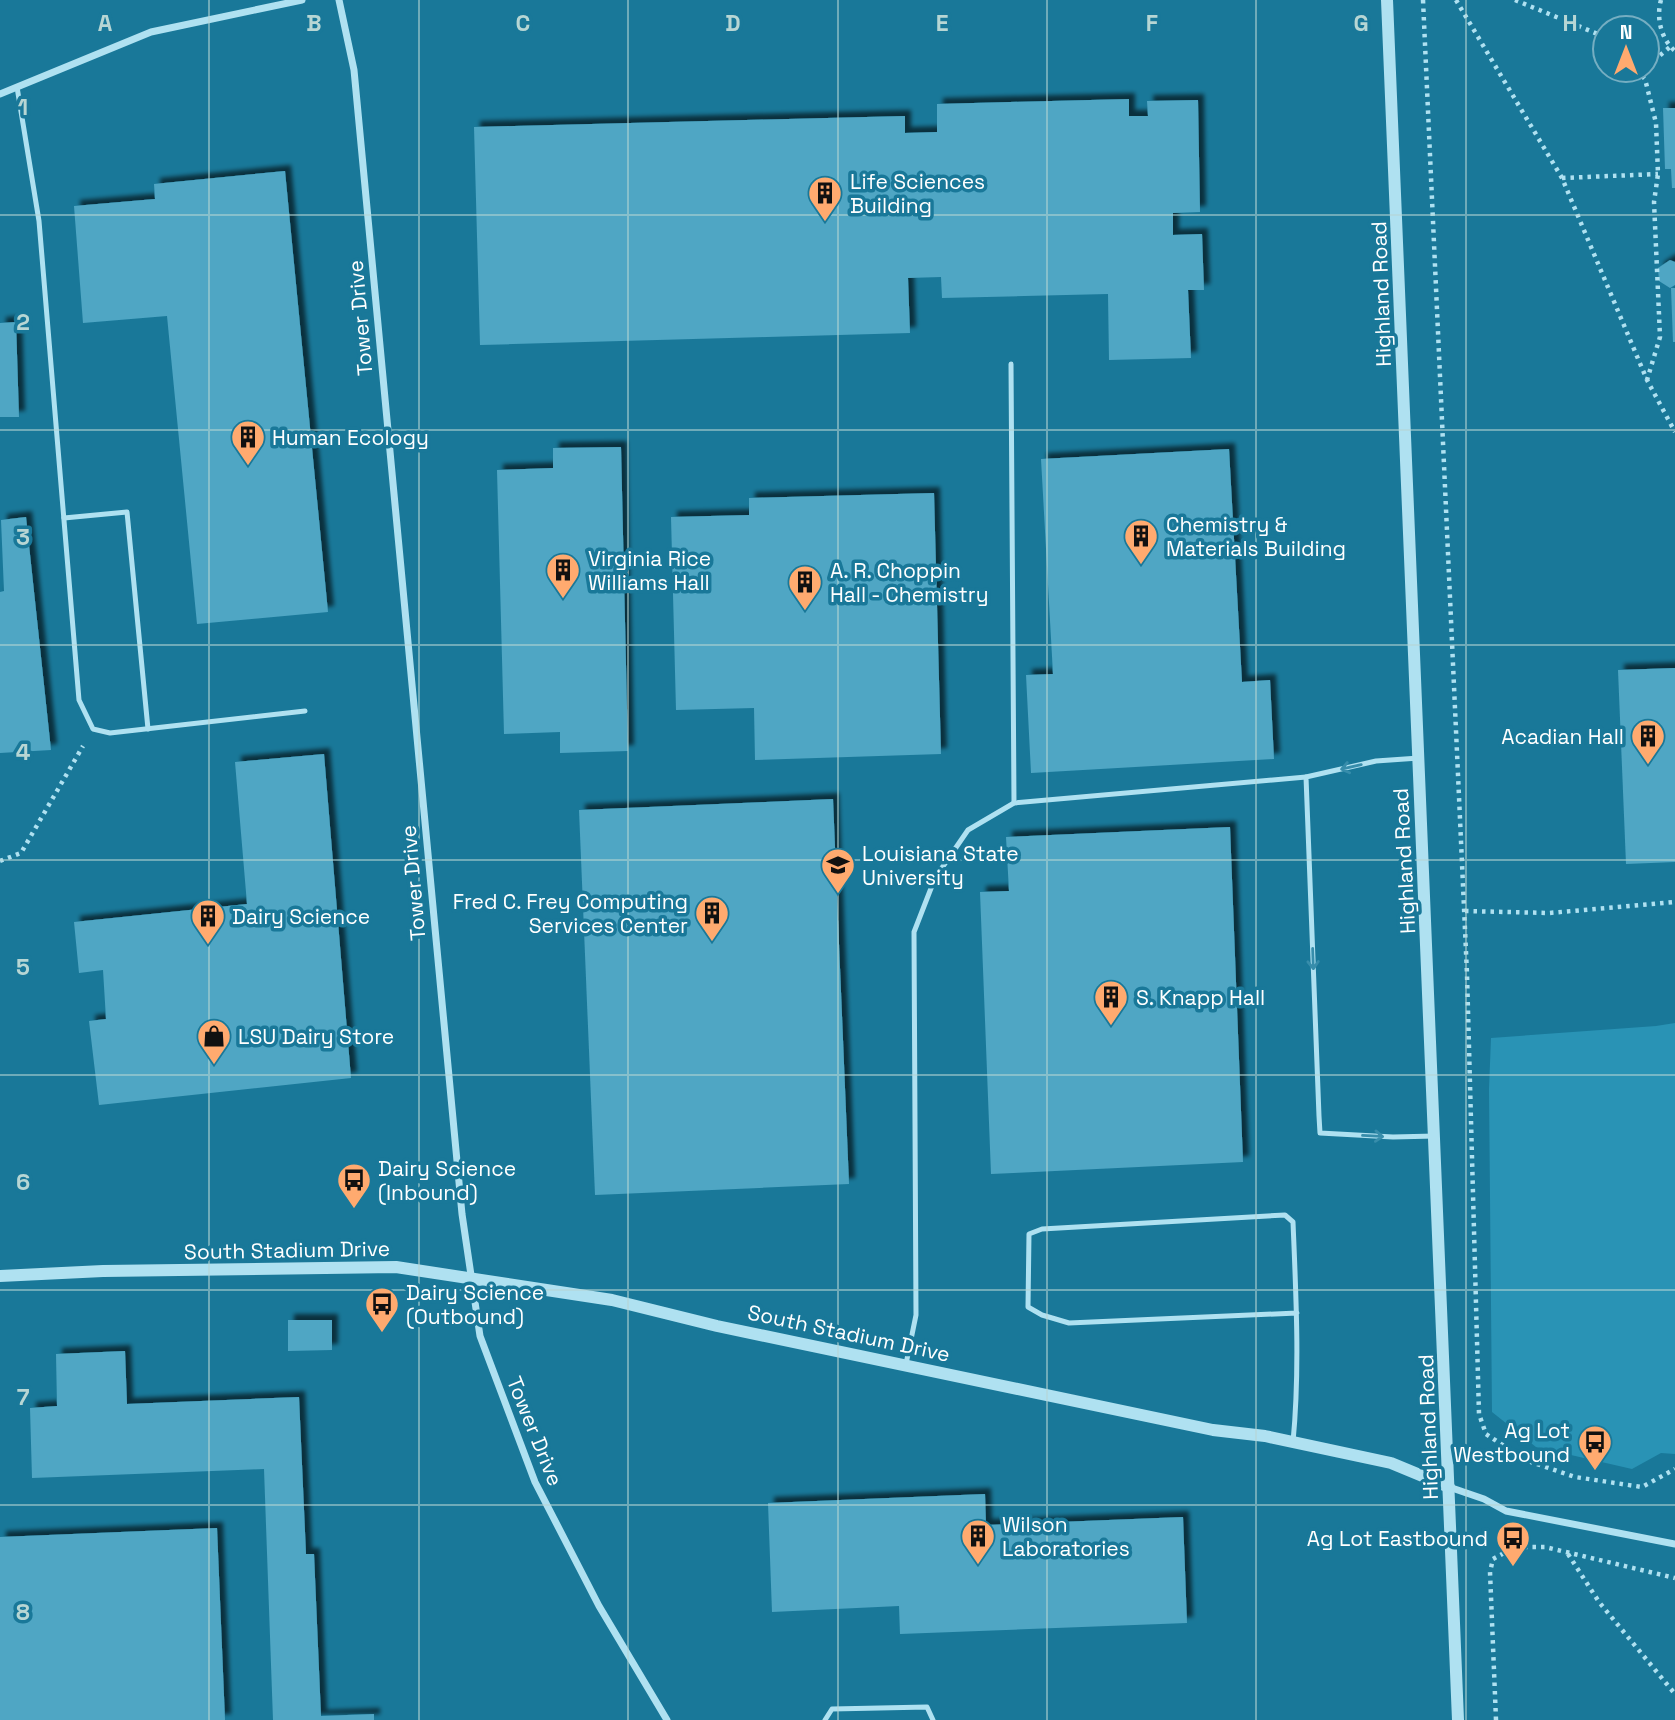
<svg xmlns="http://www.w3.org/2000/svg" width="1675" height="1720" viewBox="0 0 1675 1720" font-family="'Space Grotesk',sans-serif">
<defs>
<filter id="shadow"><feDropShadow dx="6" dy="-6" stdDeviation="2" flood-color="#0009"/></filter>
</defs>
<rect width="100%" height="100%" fill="#197899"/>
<path fill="#2993b5" d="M1675 1023V1454L1661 1453 1632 1469 1536 1447 1492 1412 1489 1089 1491 1038 1656 1026Z"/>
<g fill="#4fa6c4" filter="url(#shadow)">
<path d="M1129 99V116H1148L1147 101 1198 100 1200 212 1173 213V235L1202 234 1204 290H1188L1191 358 1109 360 1108 294 942 298 941 277 908 278 910 333 480 345 474 127 905 116V133L937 132V104Z"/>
<path d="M1663 108H1675V188H1672L1671 169H1665Z"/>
<path d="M285 171 328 612 197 624 167 316 83 323 74 206 155 199 154 184Z"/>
<path d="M1670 260 1675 262V285L1670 288 1659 281 1658 268Z"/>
<path d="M1671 288H1675V342H1673Z"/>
<path d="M16 322 19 417H0V323Z"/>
<path d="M621 447 628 751 560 753V732L504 734 497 470 553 468V448Z"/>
<path d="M1229 449 1242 682 1270 680 1274 759 1031 773 1026 675 1053 674 1041 459Z"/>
<path d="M934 493 941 754 755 760 754 708 676 710 671 517 749 515V498Z"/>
<path d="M26 517 51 750 0 753V592L4 591 1 520Z"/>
<path d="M1675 668V862L1626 864 1618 670Z"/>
<path d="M324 754 351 1078 99 1105 89 1021 106 1019 103 970 79 973 74 922 247 904 235 762Z"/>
<path d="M833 799 849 1184 595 1195 579 810Z"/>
<path d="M1230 827 1243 1162 991 1174 980 892 1009 891 1006 837Z"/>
<path d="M288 1320H332V1350L288 1351Z"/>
<path d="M125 1351 127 1404 299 1397 306 1554H314L321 1716 374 1714V1720H273L264 1469 32 1478 30 1408 57 1406 56 1354Z"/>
<path d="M985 1494 986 1525 1183 1517 1187 1623 900 1634 899 1606 772 1612 768 1503Z"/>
<path d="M217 1528 225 1720H0V1537Z"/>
</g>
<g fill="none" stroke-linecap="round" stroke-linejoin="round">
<g stroke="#afe1f1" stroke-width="4.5" stroke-dasharray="3.5 5" stroke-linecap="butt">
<path d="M1423 0 1467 974 1479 1414 1486 1434 1525 1460 1575 1477 1642 1487 1675 1469"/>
<path d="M1456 0 1562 178 1647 380 1675 432"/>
<path d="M1515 0 1605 37"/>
<path d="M1661 0C1656 18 1661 39 1675 51"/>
<path d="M1647 66 1670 47"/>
<path d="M1636 70 1645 79 1656 123 1658 174 1654 202 1660 337 1647 380"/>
<path d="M1562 178 1658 174"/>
<path d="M0 861 21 853 83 746"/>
<path d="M1465 911 1549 913 1675 902"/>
<path d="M1568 1554 1599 1602 1675 1694"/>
<path d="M1496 1720 1490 1572 1493 1559 1515 1547H1545L1675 1578"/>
</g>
<g stroke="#afe1f1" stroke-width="5">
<path d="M17 87 39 221 79 700 93 729 110 733 305 711"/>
<path d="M1011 364 1014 803"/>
<path d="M64 518 127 512 148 729"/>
<path d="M1419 758 1376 761 1306 777 1319 1116 1320 1133 1393 1137 1435 1136"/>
<path d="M906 1364 916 1315 914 932 935 878 968 830 1014 803 1306 777"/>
<path d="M1293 1442C1300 1369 1296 1296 1293 1222L1285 1215 1042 1229 1029 1234 1028 1307 1042 1315 1069 1323 1297 1313"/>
<path d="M825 1720 832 1709 927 1707 933 1720"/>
</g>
<g stroke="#afe1f1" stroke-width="7">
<path d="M339 0 354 70 462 1214 480 1336 535 1482 599 1606 667 1720"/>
<path d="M0 94 151 32 302 0"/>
<path d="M1449 1487 1484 1499 1506 1511 1675 1544"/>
</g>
<g stroke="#afe1f1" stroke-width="12">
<path d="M1387 0 1458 1720"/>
<path d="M0 1276 103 1271 396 1267 612 1300 717 1326 1213 1430 1265 1436 1391 1463 1449 1487"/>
</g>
</g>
<defs><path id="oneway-shaft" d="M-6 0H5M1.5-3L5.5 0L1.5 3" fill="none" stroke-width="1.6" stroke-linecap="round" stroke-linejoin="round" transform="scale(1.75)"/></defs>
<g stroke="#378dab">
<use href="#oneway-shaft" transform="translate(1351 767) rotate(167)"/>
<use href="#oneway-shaft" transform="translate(1313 959) rotate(88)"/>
<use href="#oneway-shaft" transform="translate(1373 1136) rotate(3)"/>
</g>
<path fill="none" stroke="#b7d6d4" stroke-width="2" stroke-opacity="0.55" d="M209 0V1720M419 0V1720M628 0V1720M838 0V1720M1047 0V1720M1256 0V1720M1466 0V1720M0 215H1675M0 430H1675M0 645H1675M0 860H1675M0 1075H1675M0 1290H1675M0 1505H1675"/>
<defs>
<g id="building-pin" transform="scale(1.75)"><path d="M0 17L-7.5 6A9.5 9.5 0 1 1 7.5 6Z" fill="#ffaa6f" stroke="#197899"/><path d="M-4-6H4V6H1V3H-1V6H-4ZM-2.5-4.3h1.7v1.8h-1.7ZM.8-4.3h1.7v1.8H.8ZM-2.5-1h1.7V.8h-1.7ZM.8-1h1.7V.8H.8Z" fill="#111"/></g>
<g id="university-pin" transform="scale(1.75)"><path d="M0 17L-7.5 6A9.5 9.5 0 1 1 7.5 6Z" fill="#ffaa6f" stroke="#197899"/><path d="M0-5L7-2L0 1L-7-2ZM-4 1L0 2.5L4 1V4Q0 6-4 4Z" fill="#111"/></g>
<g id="shop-pin" transform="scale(1.75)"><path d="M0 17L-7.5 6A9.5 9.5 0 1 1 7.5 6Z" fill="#ffaa6f" stroke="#197899"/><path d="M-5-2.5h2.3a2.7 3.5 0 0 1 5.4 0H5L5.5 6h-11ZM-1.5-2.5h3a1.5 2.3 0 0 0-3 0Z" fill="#111"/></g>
<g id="bus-pin" transform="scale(1.75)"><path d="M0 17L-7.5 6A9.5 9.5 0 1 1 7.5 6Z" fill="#ffaa6f" stroke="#197899"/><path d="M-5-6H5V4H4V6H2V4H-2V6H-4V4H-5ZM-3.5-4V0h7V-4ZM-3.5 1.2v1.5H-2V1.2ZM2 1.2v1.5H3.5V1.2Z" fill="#111"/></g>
</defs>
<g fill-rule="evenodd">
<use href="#building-pin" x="825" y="193"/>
<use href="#building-pin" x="248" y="437"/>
<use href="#building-pin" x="1141" y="536"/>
<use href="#building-pin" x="563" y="570"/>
<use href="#building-pin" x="805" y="582"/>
<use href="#building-pin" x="1648" y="736"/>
<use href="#university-pin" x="838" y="865"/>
<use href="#building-pin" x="712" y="913"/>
<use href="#building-pin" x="208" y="916"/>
<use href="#building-pin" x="1111" y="997"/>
<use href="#shop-pin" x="214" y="1036"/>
<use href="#bus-pin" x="354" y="1180"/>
<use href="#bus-pin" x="382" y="1304"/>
<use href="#bus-pin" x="1595" y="1442"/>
<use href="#building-pin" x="978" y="1536"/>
<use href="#bus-pin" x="1513" y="1538"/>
</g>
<g text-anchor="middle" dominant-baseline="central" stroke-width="7" stroke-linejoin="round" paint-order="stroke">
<g font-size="21" fill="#fff" stroke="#197899" text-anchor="start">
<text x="850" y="181">Life Sciences<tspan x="850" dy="24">Building</tspan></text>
<text x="272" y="437">Human Ecology</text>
<text x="1166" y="524">Chemistry &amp;<tspan x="1166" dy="24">Materials Building</tspan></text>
<text x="588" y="558">Virginia Rice<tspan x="588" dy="24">Williams Hall</tspan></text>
<text x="830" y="570">A. R. Choppin<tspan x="830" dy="24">Hall - Chemistry</tspan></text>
<text x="1624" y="736" text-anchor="end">Acadian Hall</text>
<text x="862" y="853">Louisiana State<tspan x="862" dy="24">University</tspan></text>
<text x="688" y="901" text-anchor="end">Fred C. Frey Computing<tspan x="688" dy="24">Services Center</tspan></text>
<text x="232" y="916">Dairy Science</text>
<text x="1136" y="997">S. Knapp Hall</text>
<text x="238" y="1036">LSU Dairy Store</text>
<text x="378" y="1168">Dairy Science<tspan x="378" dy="24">(Inbound)</tspan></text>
<text x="406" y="1292">Dairy Science<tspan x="406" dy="24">(Outbound)</tspan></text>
<text x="1570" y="1430" text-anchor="end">Ag Lot<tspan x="1570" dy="24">Westbound</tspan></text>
<text x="1002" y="1524">Wilson<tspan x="1002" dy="24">Laboratories</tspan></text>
<text x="1488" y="1538" text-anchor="end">Ag Lot Eastbound</text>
</g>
<g font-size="21" fill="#fff" stroke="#197899">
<text transform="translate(1381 294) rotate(-92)">Highland Road</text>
<text transform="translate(360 318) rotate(-95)">Tower Drive</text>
<text transform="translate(1404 861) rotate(-93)">Highland Road</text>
<text transform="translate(413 883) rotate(-95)">Tower Drive</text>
<text transform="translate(287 1250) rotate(-1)">South Stadium Drive</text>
<text transform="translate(849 1333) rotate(12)">South Stadium Drive</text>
<text transform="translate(1428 1427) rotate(-92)">Highland Road</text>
<text transform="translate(535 1431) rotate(68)">Tower Drive</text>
</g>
</g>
<g font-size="23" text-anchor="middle" font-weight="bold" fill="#b7d6d4" stroke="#197899" stroke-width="7" stroke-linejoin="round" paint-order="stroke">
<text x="105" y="31">A</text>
<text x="314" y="31">B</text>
<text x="523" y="31">C</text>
<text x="733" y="31">D</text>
<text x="942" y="31">E</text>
<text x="1152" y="31">F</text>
<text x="1361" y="31">G</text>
<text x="1570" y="31">H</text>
<text x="23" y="115">1</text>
<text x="23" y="330">2</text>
<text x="23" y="545">3</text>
<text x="23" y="760">4</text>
<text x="23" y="975">5</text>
<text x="23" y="1190">6</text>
<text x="23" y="1405">7</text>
<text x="23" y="1620">8</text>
</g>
<g transform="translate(1626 49)"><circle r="33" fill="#197899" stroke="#75aec2" stroke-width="2"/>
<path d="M0-5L12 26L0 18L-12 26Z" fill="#ffaa6f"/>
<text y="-10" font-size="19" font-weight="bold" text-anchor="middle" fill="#ffffff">N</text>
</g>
</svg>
